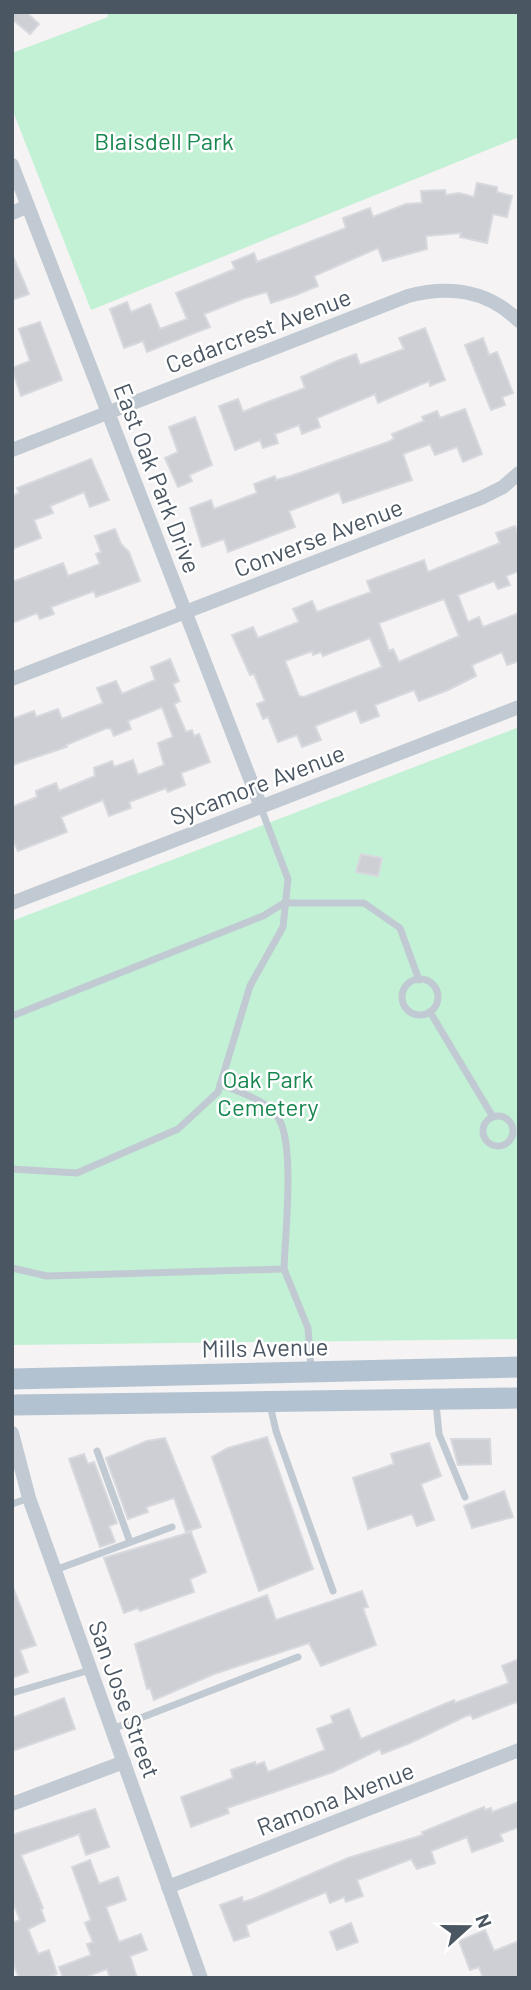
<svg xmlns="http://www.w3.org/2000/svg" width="531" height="1990" viewBox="0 0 531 1990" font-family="Barlow,sans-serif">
<rect width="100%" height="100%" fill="#f5f3f3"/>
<g fill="#c3f1d5">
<path d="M107 12H519V137L91 310 12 109V53L108 17Z"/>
<path d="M519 727V1339L12 1345V921Z"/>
</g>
<g fill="#cdcfd5" stroke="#d7d9de" stroke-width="2" fill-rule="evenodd">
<path d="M12 12H26L39 24 30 34 12 19Z"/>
<path d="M477 183 497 187V192L512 196 507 217 493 214 487 243 460 237 461 233 426 236 427 249 383 261 378 248 314 276 318 286 296 295 271 303 267 292 245 298 204 314 210 327 147 352 143 341 124 348 110 309 127 302 131 312 150 304 160 329 187 319 176 293 235 269 232 262 254 253 257 262 346 228 343 218 370 208 373 217 406 204 422 203 421 191 445 190 446 195 459 193 474 197Z"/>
<path d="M12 254 29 294 12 300Z"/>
<path d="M40 322 62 380 21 396 12 368 30 361 19 329Z"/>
<path d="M425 328 445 380 430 386 429 381 378 403 375 394 317 418 320 427 302 434 299 425 275 434 278 443 263 448 260 440 235 450 219 406 238 399 243 412 265 403 305 388 301 377 337 361 356 354 360 365 404 349 399 338Z"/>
<path d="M483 338 489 355 497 352 513 393 502 397 505 405 491 410 465 345Z"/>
<path d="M465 409 482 454 463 462 457 447 435 455 430 444 403 454 412 480 343 503 339 492 289 511 295 527 228 552 224 539 202 547 190 508 211 500 214 509 257 493 254 484 275 476 276 480 291 476 388 442 394 439 392 434 424 421 422 417 437 411 440 418Z"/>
<path d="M195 417 212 465 189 475 192 481 178 487 165 458 178 452 169 427Z"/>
<path d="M91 459 109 500 90 507 84 492 50 506 53 513 34 520 41 538 12 549V496L19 493 17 488Z"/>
<path d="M515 526 519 536V571L506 576 510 585 498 589 494 581 458 595 468 622 479 617 483 627 519 613V661L507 665 502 652 472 665 476 676 448 690 419 701 414 690 375 705 379 716 361 723 356 710 315 726 321 740 302 747 297 735 278 742 268 717 263 719 257 704 265 701 254 674 250 675 232 635 253 627 258 638 299 622 293 609 312 601 317 612 371 592 367 581 424 560 428 572 500 543 496 533ZM444 599 459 636 399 662 393 649 389 651 379 623ZM370 638 382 667 304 697 299 696 285 661 312 651 313 655 321 652 323 656Z"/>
<path d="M115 529 121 544 129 552 140 581 96 597 94 591 51 607 54 614 40 619 37 613 12 623V582L63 563 68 576 100 564 96 554 101 552 95 536Z"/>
<path d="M170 659 179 681 173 684 180 701 174 704 186 732 192 730 194 736 199 734 210 762 181 773 185 785 168 792 166 788 129 802 131 808 109 816 103 800 61 817 67 832 18 851 12 837V807L37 797 36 791 56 783 59 791 95 776 94 768 112 761 114 767 133 760 138 775 164 765 158 743 173 737 162 707 128 721 131 729 114 736 111 729 107 728 66 745 67 747 12 765V719L34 711 36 717 58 709 62 719 103 703 97 688 116 681 122 694 155 680 151 667Z"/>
<path d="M361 854 382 858 378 876 356 872Z"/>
<path d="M267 1437 313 1569 259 1591 212 1457 228 1448Z"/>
<path d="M165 1438 201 1527 186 1532 174 1498 146 1507 148 1512 128 1519 106 1458 147 1441Z"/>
<path d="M451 1439H490L491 1464 458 1465Z"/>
<path d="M429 1443 441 1476 421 1484 434 1520 417 1526 412 1514 368 1529 353 1478 394 1464 391 1454Z"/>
<path d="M84 1454 88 1464 94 1462 117 1523 109 1526 115 1542 100 1547 69 1459Z"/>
<path d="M504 1491 513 1517 472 1528 464 1506Z"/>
<path d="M191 1532 206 1572 190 1579 194 1592 140 1611 138 1608 124 1613 104 1558Z"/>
<path d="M12 1585 36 1645 20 1650 28 1672 12 1678Z"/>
<path d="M362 1591 368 1607 363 1608 376 1645 321 1666 309 1643 214 1674 154 1700 150 1688 147 1689 135 1644 267 1595 276 1620Z"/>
<path d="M519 1659V1706L516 1702 473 1719 471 1715 466 1716 410 1743 382 1754 380 1749 333 1772 227 1808 229 1813 191 1827 181 1797 233 1778 231 1770 255 1762 256 1765 264 1762 268 1772 325 1750 317 1729 333 1723 331 1716 349 1709 361 1739 454 1700 455 1703 509 1683 502 1666Z"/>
<path d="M64 1698 75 1729 12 1751V1718Z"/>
<path d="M519 1802V1827L500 1834 503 1841 472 1852 467 1837 431 1851 435 1863 417 1869 411 1859 357 1880 363 1896 346 1902 344 1897 330 1903 326 1892 246 1925 249 1936 234 1941 220 1905 242 1897 243 1902 253 1899 348 1858 423 1835 422 1832 484 1807 485 1810 491 1808 492 1812Z"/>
<path d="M95 1809 109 1847 86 1855 79 1834 21 1855 43 1908 41 1909 45 1921 28 1929 38 1954 49 1950 57 1974 47 1978H19L12 1960V1923L20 1920 12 1900V1835Z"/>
<path d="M90 1860 99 1884 118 1877 126 1900 106 1907 119 1942 141 1934 147 1950 130 1956 137 1978H110L107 1969 83 1978H63L59 1967 91 1955 87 1944 93 1942 85 1923 91 1920 72 1867Z"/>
<path d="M351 1923 358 1942 337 1950 330 1932Z"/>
<path d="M485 1930 494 1951 519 1941V1978H483L479 1967 470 1970 459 1941Z"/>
</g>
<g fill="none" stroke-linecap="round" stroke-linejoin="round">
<g stroke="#c1cad2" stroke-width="7">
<circle cx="420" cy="997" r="18"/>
<path d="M430 1012 493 1117"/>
<path d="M12 1016 263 916 284 903H364L400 928 419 980"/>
<circle cx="498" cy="1131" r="15"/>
<path d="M12 1169 77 1173 178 1129 218 1092 250 986 283 927 288 879 261 808"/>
<path d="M12 1268 47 1276 284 1269C285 1235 295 1148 279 1119 269 1101 239 1092 220 1084"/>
<path d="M284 1269 308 1328 311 1369"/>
<path d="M436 1403 439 1434 465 1497"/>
<path d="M270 1405 276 1431 333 1591"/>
<path d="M97 1451 130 1542"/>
<path d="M12 1504 29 1498"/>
<path d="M55 1570 172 1527"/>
<path d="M12 1693 90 1670"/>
<path d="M112 1729 298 1657"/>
</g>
<g stroke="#c1cad2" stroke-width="14">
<path d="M12 165 261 807"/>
<path d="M12 213 28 206"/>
<path d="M12 450 408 296C450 285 487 290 519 321"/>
<path d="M12 679 481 498 503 487 519 473"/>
<path d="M12 903 519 707"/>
<path d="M12 1433 29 1498 201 1978"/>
<path d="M12 1804 124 1762"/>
<path d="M168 1887 519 1750"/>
</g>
<g stroke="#b3c2d1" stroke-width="21">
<path d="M12 1379 519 1367"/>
<path d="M12 1405 519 1398"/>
</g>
</g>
<g text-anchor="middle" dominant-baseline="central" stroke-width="5" stroke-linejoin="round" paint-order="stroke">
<g font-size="24" fill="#17864f" stroke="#fff">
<text x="164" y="140">Blaisdell Park</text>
<text x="268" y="1078">Oak Park<tspan x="268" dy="28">Cemetery</tspan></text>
</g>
<g font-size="24" fill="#4a5661" stroke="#fff">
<text transform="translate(258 330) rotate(-21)">Cedarcrest Avenue</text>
<text transform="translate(158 478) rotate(69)">East Oak Park Drive</text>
<text transform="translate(318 537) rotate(-21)">Converse Avenue</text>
<text transform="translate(257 784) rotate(-21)">Sycamore Avenue</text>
<text transform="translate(265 1347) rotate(-1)">Mills Avenue</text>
<text transform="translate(125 1699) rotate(70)">San Jose Street</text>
<text transform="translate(335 1798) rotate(-21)">Ramona Avenue</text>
</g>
</g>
<rect width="531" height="1990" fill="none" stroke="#4a5661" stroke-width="28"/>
<g transform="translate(468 1927) rotate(69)" stroke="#ffffff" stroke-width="5" paint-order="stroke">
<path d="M0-5L12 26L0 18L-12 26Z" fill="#4a5661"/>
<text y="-10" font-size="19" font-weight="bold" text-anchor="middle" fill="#4a5661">N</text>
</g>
</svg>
